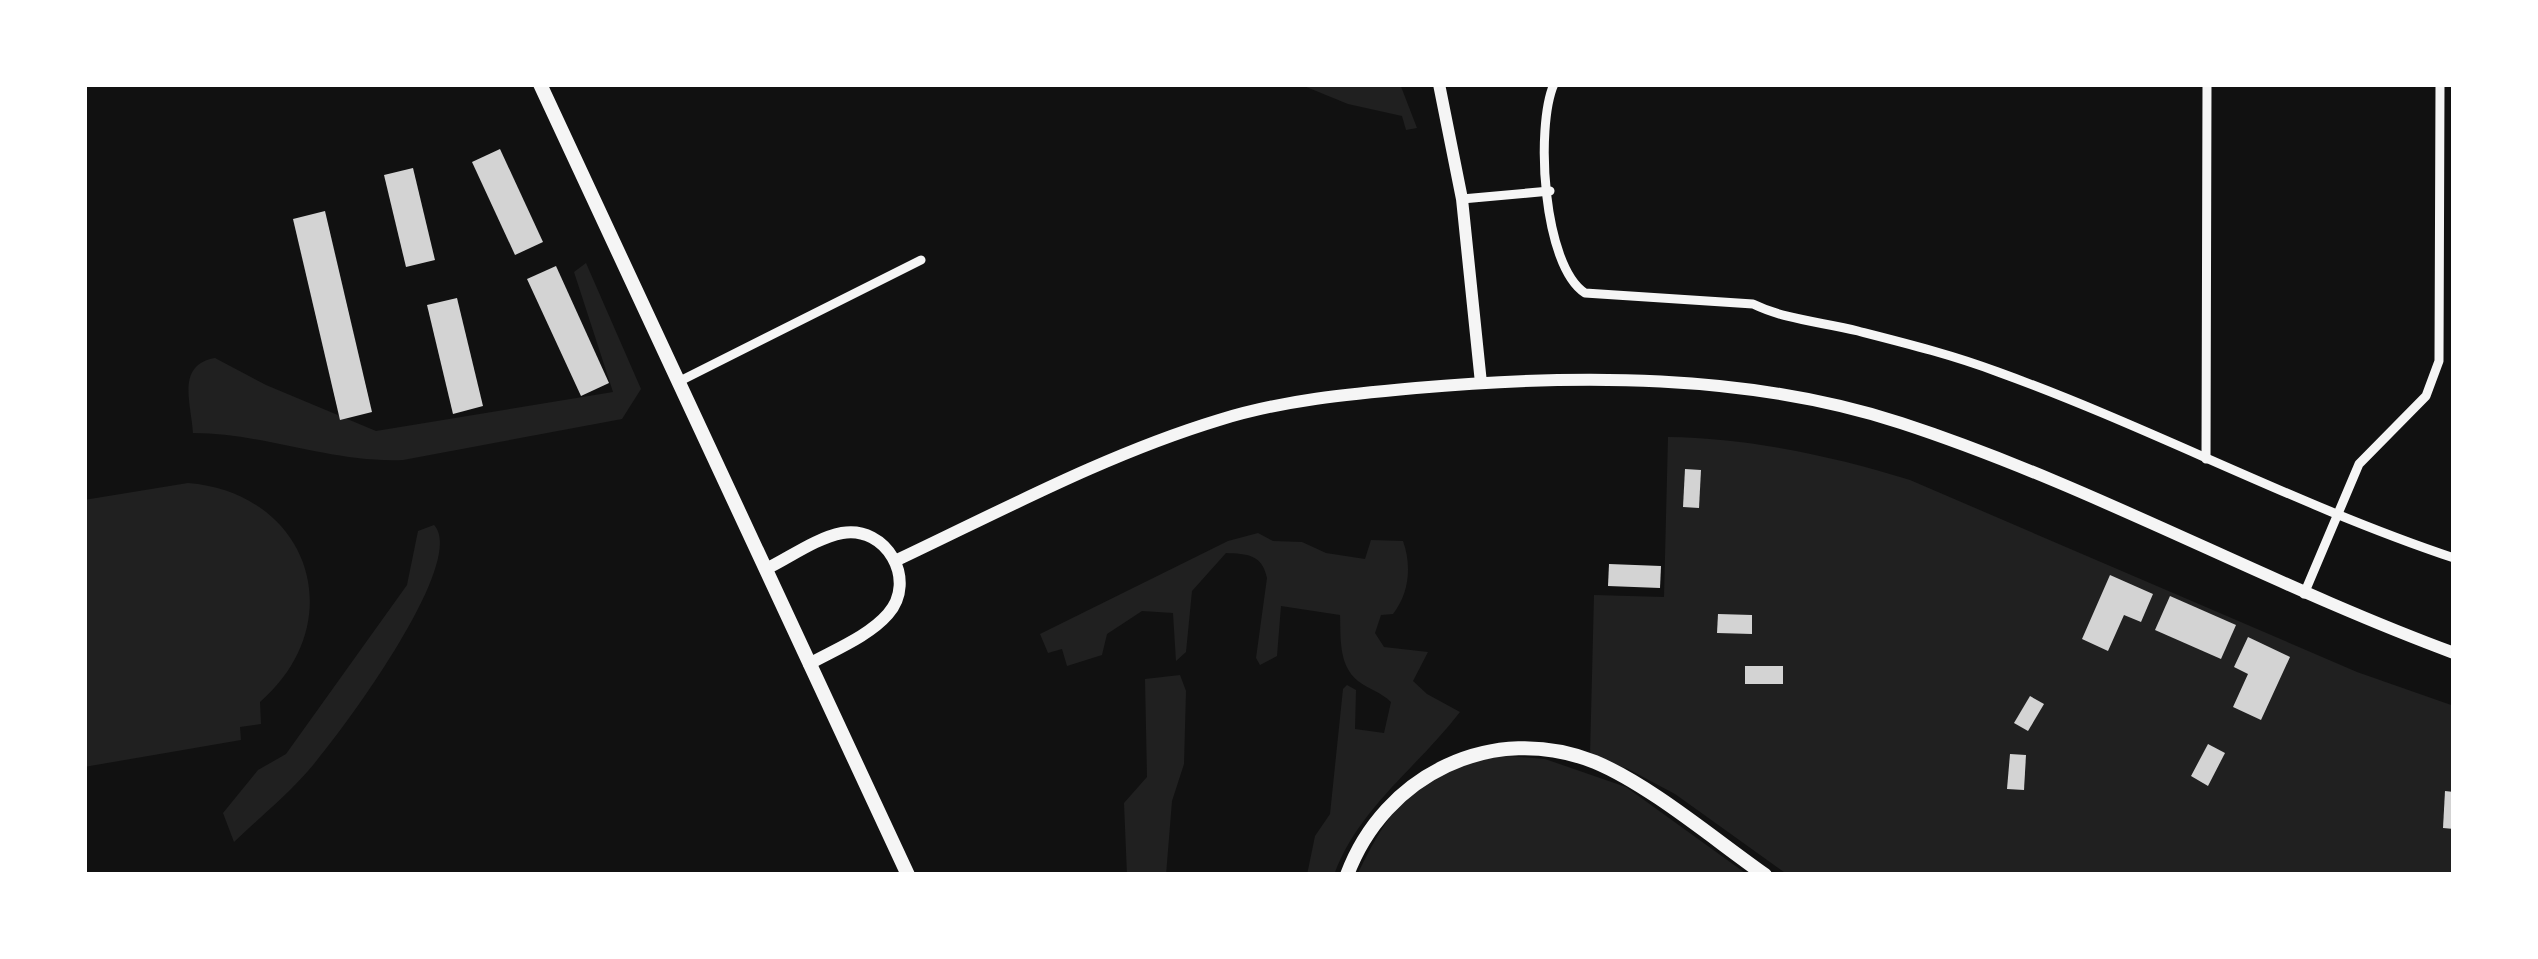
<svg xmlns="http://www.w3.org/2000/svg" width="2538" height="959" viewBox="0 0 2538 959" font-family="Mulish,sans-serif">
<rect width="100%" height="100%" fill="#111"/>
<g fill="#202020">
<path d="M1299 84H1400L1417 128 1406 130 1402 116 1348 104Z"/>
<path d="M586 263 641 389 622 419 403 460C331 463 264 433 193 433 191 402 176 365 215 358L266 385 376 431 613 392 574 272Z"/>
<path d="M1668 437C1748 438 1833 456 1910 480L2357 672 2454 706V875H1788L1675 794 1628 769 1590 756 1594 595 1664 597Z"/>
<path d="M188 483C310 493 352 622 260 702L261 724 240 727 241 740 84 767V500Z"/>
<path d="M434 525C469 562 338 737 308 771 286 796 259 818 234 842L223 813 258 770 286 754 407 585 418 531Z"/>
<path d="M1258 533 1273 541 1302 542 1326 553 1365 559 1371 540 1403 541C1412 566 1409 594 1393 614L1381 615 1375 633 1384 647 1428 652 1413 681 1427 694 1460 712C1418 767 1358 808 1334 875H1307L1315 836 1330 814 1343 689 1347 685 1356 690 1355 729 1384 733 1391 702C1381 692 1368 689 1358 681 1338 665 1341 637 1340 615L1281 606 1277 656 1260 665 1256 658 1267 578C1262 554 1247 554 1226 553L1192 591 1186 652 1176 661 1173 613 1142 611 1107 634 1102 655 1067 666 1062 649 1048 653 1040 634 1228 541Z"/>
<path d="M1180 675 1186 691 1184 764 1172 801 1166 875H1127L1124 803 1147 777 1145 679Z"/>
<path d="M1496 755 1545 759 1626 787 1748 875H1357C1392 803 1416 773 1496 755Z"/>
</g>
<g fill="#d3d3d3">
<path d="M500 149 543 242 515 255 472 162Z"/>
<path d="M413 168 435 260 406 267 384 175Z"/>
<path d="M325 211 372 412 340 420 293 219Z"/>
<path d="M556 266 609 383 581 396 527 279Z"/>
<path d="M457 298 483 406 453 414 427 305Z"/>
<path d="M1685 469 1701 470 1699 508 1683 507Z"/>
<path d="M1609 564 1661 566 1660 588 1608 586Z"/>
<path d="M2110 575 2153 594 2141 622 2124 615 2108 651 2082 639Z"/>
<path d="M2170 596 2236 625 2221 659 2155 630Z"/>
<path d="M1718 614 1752 615V634L1717 633Z"/>
<path d="M2248 637 2290 657 2261 720 2233 707 2248 674 2234 667Z"/>
<rect x="1745" y="666" width="38" height="18"/>
<path d="M2030 696 2044 704 2028 731 2014 723Z"/>
<path d="M2208 744 2225 753 2208 786 2191 776Z"/>
<path d="M2010 754 2026 755 2024 790 2007 789Z"/>
<path d="M2445 791 2454 792V829L2443 828Z"/>
</g>
<g fill="none" stroke-linecap="round" stroke-linejoin="round">
<g stroke="#f5f5f5" stroke-width="9">
<path d="M1554 84C1535 127 1543 266 1585 293L1753 304C1786 320 1822 322 1858 331 1905 343 1953 355 1998 372 2153 428 2298 506 2454 558"/>
<path d="M1462 199 1550 191"/>
<path d="M680 381 921 260"/>
<path d="M2206 459 2207 84"/>
<path d="M2304 594 2359 464 2426 396 2439 361 2440 84"/>
</g>
<g stroke="#f5f5f5" stroke-width="12">
<path d="M1439 84 1462 199 1481 383"/>
<path d="M895 561C1001 511 1107 454 1219 420 1283 400 1349 394 1416 388 1575 374 1748 373 1901 423 2091 485 2267 584 2454 653"/>
<path d="M766 569C789 558 816 538 842 533 886 525 918 580 888 614 869 636 834 650 809 664"/>
</g>
<g stroke="#f5f5f5" stroke-width="14">
<path d="M540 84 908 875"/>
<path d="M1347 875C1384 775 1493 721 1595 762 1650 785 1715 840 1765 875"/>
</g>
</g>
<rect width="2538" height="959" fill="none" stroke="#ffffff" stroke-width="174"/>
</svg>
